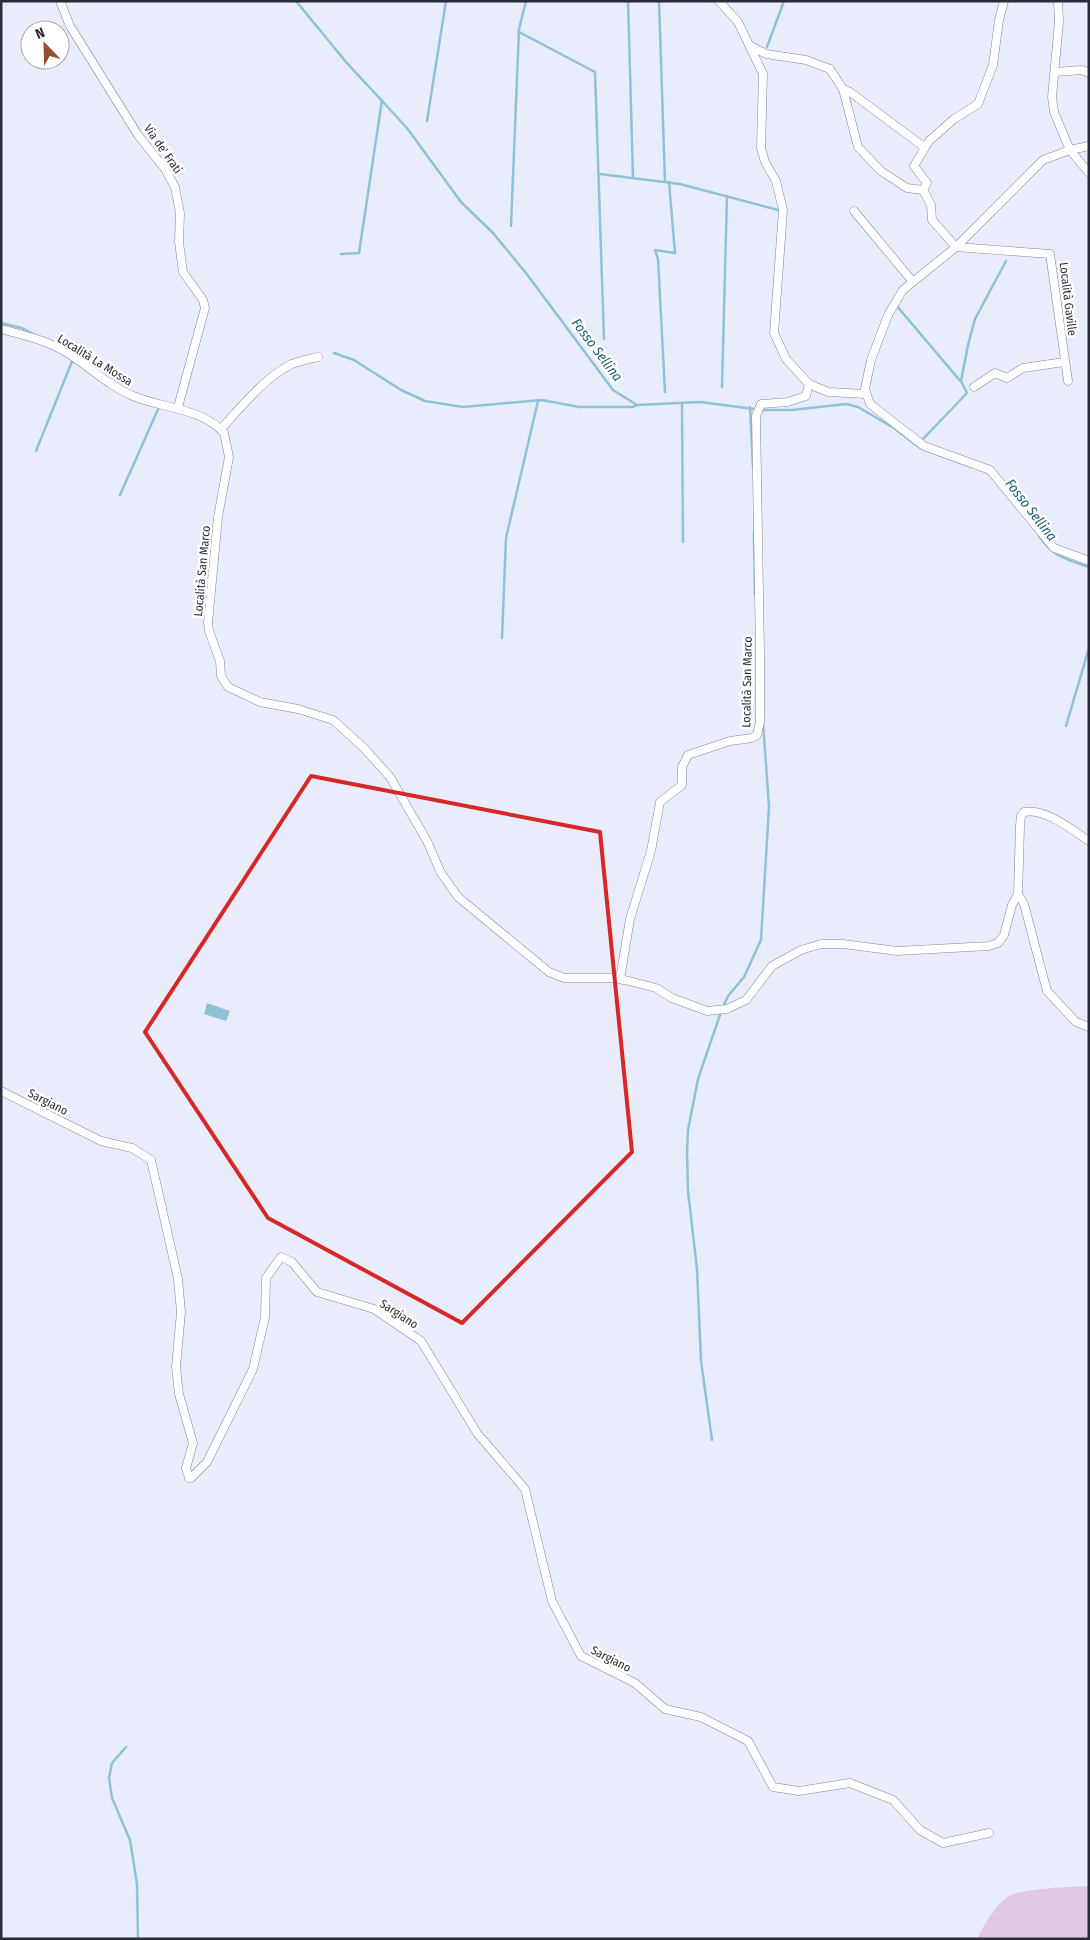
<svg xmlns="http://www.w3.org/2000/svg" width="1090" height="1940" viewBox="0 0 1090 1940" font-family="'Fira Sans Condensed',sans-serif">
<rect width="100%" height="100%" fill="#e9ecfa"/>
<path fill="#e3c8e1" d="M1089 1886V1939H978C981 1928 997 1904 1007 1897 1021 1888 1071 1887 1089 1886Z"/>
<path fill="#8fc2d6" d="M207 1003 230 1011 226 1021 204 1014Z"/>
<g fill="none" stroke-linecap="round" stroke-linejoin="round">
<g stroke="#8fc2d6" stroke-width="2.5">
<path d="M296 1 346 62 407 128 461 202 493 233 526 273 613 390 637 405 700 402 762 410H792L846 404 858 407 894 428 920 448 972 467"/>
<path d="M628 1 633 177"/>
<path d="M659 1 665 182"/>
<path d="M519 32 595 72 604 339"/>
<path d="M767 47 784 1"/>
<path d="M427 121 446 1"/>
<path d="M600 174 680 184 778 210"/>
<path d="M511 226 519 29 526 1"/>
<path d="M341 254 359 253 382 100"/>
<path d="M896 305 962 383 967 393 921 441"/>
<path d="M1 323 22 328 37 336"/>
<path d="M334 353 354 360 401 390 425 401 463 407 542 400 579 407H633L637 405"/>
<path d="M961 381 968 345 975 319 1006 261"/>
<path d="M722 387 727 196"/>
<path d="M665 392 658 259 655 250 675 253 669 182"/>
<path d="M682 404 683 542"/>
<path d="M750 407 753 467"/>
<path d="M36 451 73 359"/>
<path d="M120 495 159 407 157 406"/>
<path d="M754 532 755 594"/>
<path d="M1039 536C1054 557 1065 559 1089 567"/>
<path d="M502 638 506 538 538 401"/>
<path d="M1066 726 1089 648"/>
<path d="M723 1007 728 996 744 977 761 940 769 807 763 722"/>
<path d="M712 1440 701 1361 697 1269 688 1191 687 1152 688 1130 698 1079 721 1012"/>
<path d="M126 1747 112 1763 109 1778 112 1798 130 1840 137 1884 138 1939"/>
</g>
<g stroke="#7f85a4" stroke-width="9">
<g id="minor">
<path d="M60 1 70 26 138 135 165 169 175 187 180 213 179 242 183 272 203 300 205 308 178 407"/>
<path d="M719 1 738 22 763 74 761 148 765 162 776 181 783 210 774 333 786 359 809 384 828 392 865 394"/>
<path d="M1058 1 1059 22 1052 97 1054 112 1070 150 1089 173"/>
<path d="M751 46 766 54 806 60 830 69 843 89 858 147 881 171 907 188 923 190 927 183 914 166 929 141 954 119 978 104 993 65 999 20 1004 1"/>
<path d="M1055 72 1082 70 1089 73"/>
<path d="M843 89 850 92 924 147"/>
<path d="M1089 146 1070 150 1043 160 956 247 903 290 888 315 871 360 865 389 870 404 924 446 990 470 1054 548 1089 561"/>
<path d="M923 190 931 205 932 220 956 247 1050 254 1068 381"/>
<path d="M854 211 913 282"/>
<path d="M1 329C24 335 49 341 69 354 91 368 109 386 133 396 161 408 202 408 224 433L229 457 218 517 208 623 209 631 220 661 221 676 228 687 260 702 298 709 333 720 363 747 390 777 427 841 441 873 458 897 549 972 564 978H613L629 981 656 988 672 998 707 1011 727 1009 746 1000 772 966 801 950 821 944H843L897 951 989 946 998 943 1004 935 1012 905 1018 894 1020 826 1021 816 1024 812C1046 808 1072 830 1089 841"/>
<path d="M974 387 995 373 1007 378 1023 368 1064 362"/>
<path d="M221 429C240 408 266 376 292 364 300 361 310 359 318 357"/>
<path d="M1018 894 1024 904 1047 991 1076 1022 1089 1027"/>
<path d="M620 979 630 919 651 851 660 802 682 785V767L688 755 730 741 752 738 757 735 760 722V654L756 416 761 404 788 402 806 396 809 384"/>
<path d="M1 1091 101 1141 132 1148 151 1160 178 1279 181 1312 176 1367 179 1394 193 1443 186 1468 189 1478H191L207 1462 253 1369 265 1317 266 1278 281 1257 292 1262 317 1292 374 1309 421 1341 477 1433 525 1489 552 1601 581 1656 635 1683 665 1709 701 1717 748 1741 773 1787 799 1791 850 1783 893 1800 920 1830 943 1843 989 1833"/>
</g>
</g>
<use href="#minor" stroke="#fff" stroke-width="8"/>
</g>
<path fill="none" stroke="#d62828" stroke-width="4" stroke-linejoin="round" d="M311 776 600 832 632 1152 462 1323 268 1218 145 1032Z"/>
<g text-anchor="middle" dominant-baseline="central" stroke-width="5" stroke-linejoin="round" paint-order="stroke">
<g font-size="12" fill="#282b38" stroke="#fff">
<text transform="translate(163 149) rotate(55)">Via de' Frati</text>
<text transform="translate(1068 299) rotate(83)">Località Gaville</text>
<text transform="translate(95 360) rotate(32)">Località La Mossa</text>
<text transform="translate(202 571) rotate(-85)">Località San Marco</text>
<text transform="translate(747 682) rotate(-89)">Località San Marco</text>
<text transform="translate(48 1102) rotate(27)">Sargiano</text>
<text transform="translate(399 1314) rotate(33)">Sargiano</text>
<text transform="translate(611 1659) rotate(27)">Sargiano</text>
</g>
<g font-size="14" font-style="italic" fill="#1c5d73" stroke="#fff">
<text transform="translate(597 350) rotate(53)">Fosso Sellina</text>
<text transform="translate(1031 510) rotate(52)">Fosso Sellina</text>
</g>
</g>
<rect width="1090" height="1940" fill="none" stroke="#282b38" stroke-width="5"/>
<g transform="translate(45 45) rotate(337)"><circle r="24" fill="#ffffff" stroke="#a9aaaf"/>
<path d="M0-4L9 19L0 12L-9 19Z" fill="#954d29"/>
<text y="-8" font-size="14" font-weight="bold" text-anchor="middle" fill="#282b38">N</text>
</g>
</svg>
